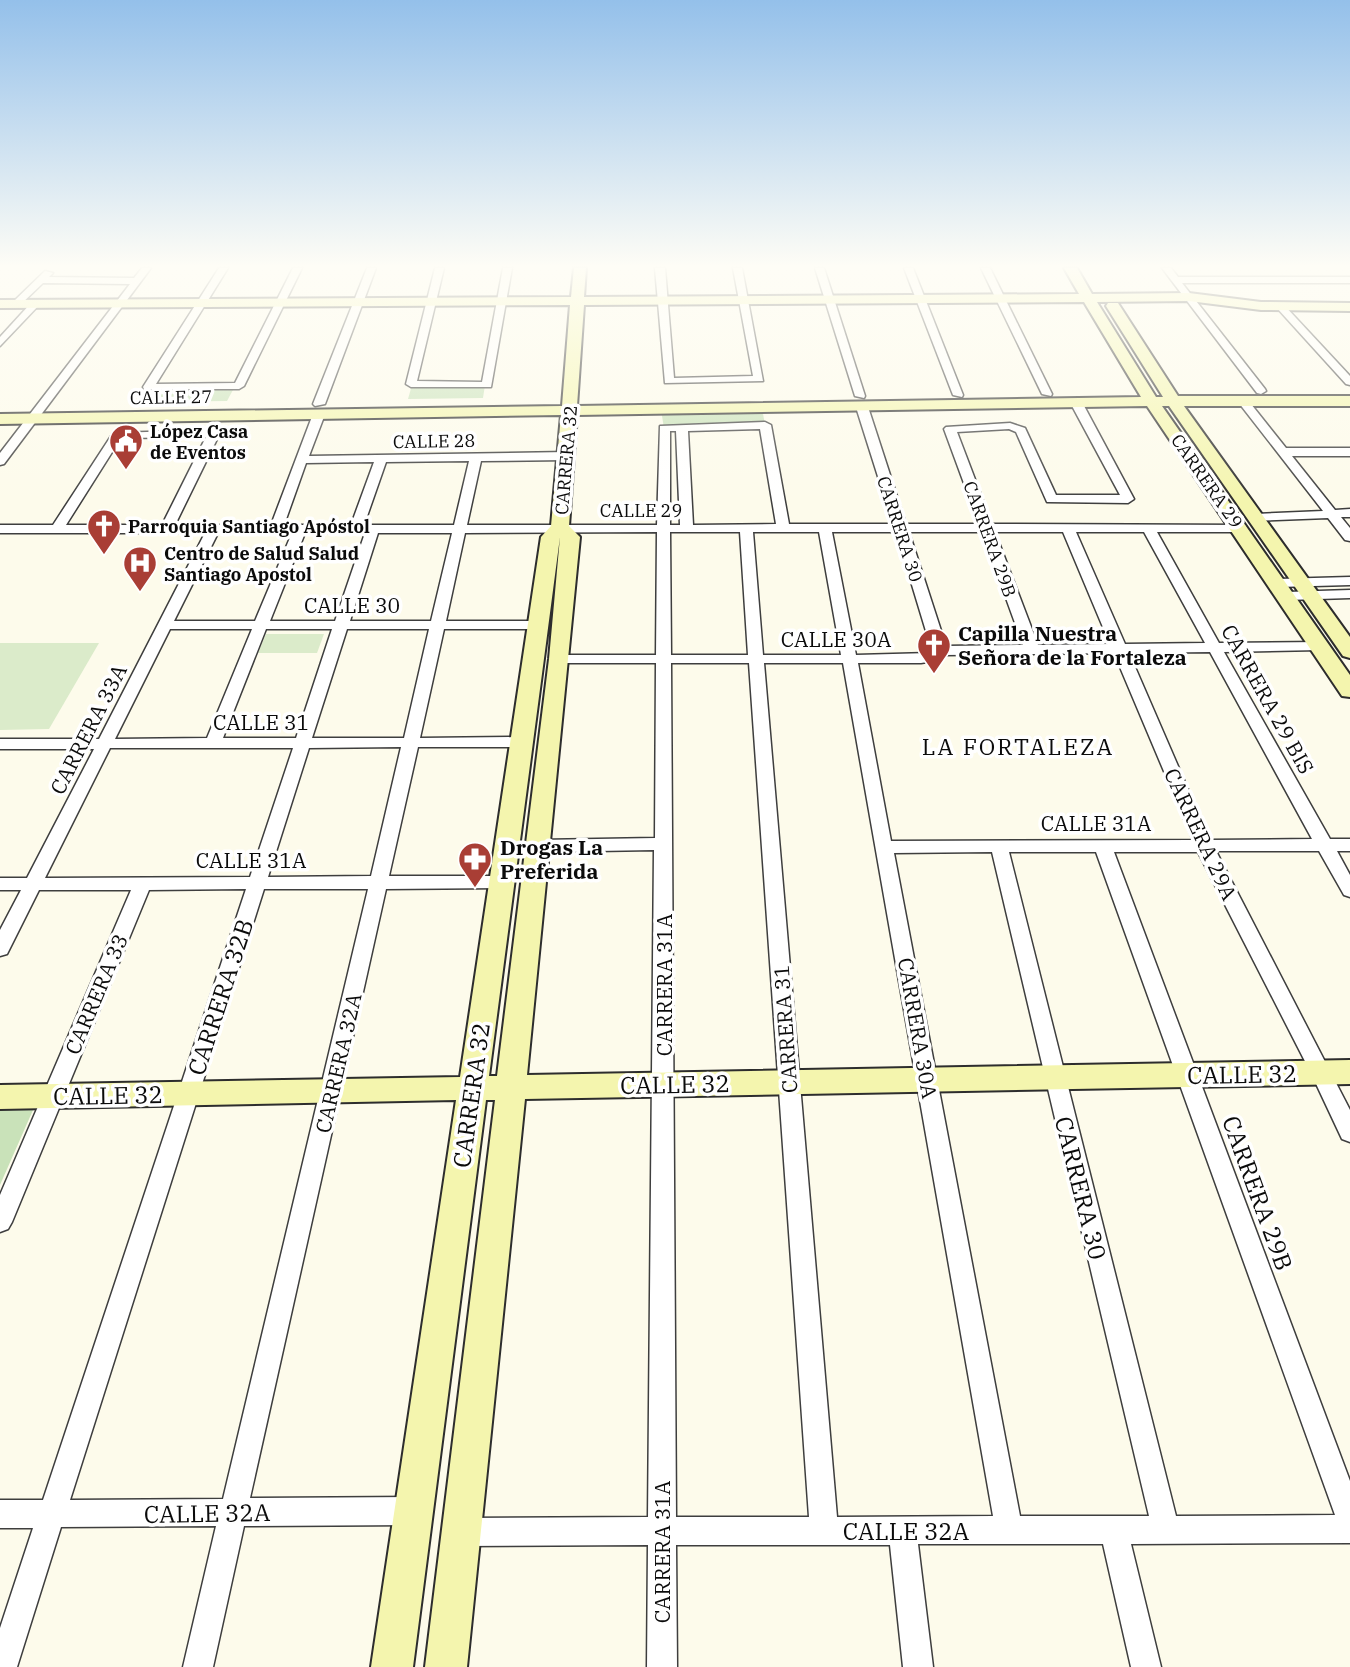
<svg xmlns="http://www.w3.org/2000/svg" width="1350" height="1667" viewBox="0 0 1350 1667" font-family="'IBM Plex Serif',serif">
<rect width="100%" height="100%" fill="#fdfbeb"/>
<g fill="#c9e2b9">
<path d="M412 385H485L483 398 408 399Z"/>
<path d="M150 388H234L227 401 139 402Z"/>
<path d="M762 408 765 425 664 428 661 410Z"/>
<path d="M0 1110H33L0 1185Z"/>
</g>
<g fill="#dbebca">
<path d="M266 634H324L317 653H258Z"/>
<path d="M0 643H99L49 729 0 730Z"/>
</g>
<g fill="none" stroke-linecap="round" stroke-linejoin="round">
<g stroke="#3e3e3e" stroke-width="3">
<g id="street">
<path d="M142 268H151L4 464 0 465V453L130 284 43 283 19 306H13V302L45 271 53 273 49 277 134 278Z"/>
<path d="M219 268H228L156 384 235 383 293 268H302L244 386 239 389H144L143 387Z"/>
<path d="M367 268H376L325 404 315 406 313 404Z"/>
<path d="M435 268H444L417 381 482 382 503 268H512L491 387H411L406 384Z"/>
<path d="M655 268H665L674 378 753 376 733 268H742L763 381 665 383Z"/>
<path d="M815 268H824L865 396 864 398 855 396Z"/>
<path d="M904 268H913L963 395 962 397 953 395Z"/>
<path d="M981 268H990L1052 394 1051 396 1042 394Z"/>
<path d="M1162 268H1171L1178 277H1350V283H1182L1265 389 1266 391 1261 394 1257 393Z"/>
<path d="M32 302 40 304 0 346V337Z"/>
<path d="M1277 304H1283L1350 376V385L1346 384 1277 308Z"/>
<path d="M1243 398 1247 399 1286 448H1350V456H1292L1335 510 1350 509V517H1341L1350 528V541L1345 540 1328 518 1251 521 1250 518 1256 514 1323 511 1239 403V399Z"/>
<path d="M1077 401 1083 404 1134 499 1128 503 1047 502 1016 432 1009 429 957 432 992 524 1245 525 1246 528 1240 532H1157L1219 643 1320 642 1327 646 1320 650 1224 652 1330 839H1350V851H1337L1350 875V897L1344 895 1319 851H1216L1350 1110V1142L1342 1139 1311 1073 1198 852H1114L1350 1481V1543L1131 1544 1161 1667H1131L1103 1544H918L933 1667H903L890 1545H676L677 1667H647L648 1545 461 1546 451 1542 447 1532 451 1522 461 1518 648 1517 654 850 539 852 530 846 539 840 655 838 656 663H559L552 659 559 655H656L657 532 465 533 446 621H538L545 625 538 629H444L420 738 522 737 530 742 522 747H418L389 876H502L508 878 511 882 508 886 502 888 386 889 250 1498 414 1497 424 1501 428 1511 424 1521 414 1525 244 1526 213 1667H183L216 1526 61 1527 17 1667H0V1628L33 1528H0V1500H43L246 889 149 890 12 1222 8 1229 0 1232V1195L131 890H39L7 954 0 956V930L21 890H0V878H27L94 749H0V739H99L205 533H0V525H53L113 433 214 430 220 433 175 525H271L313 414 319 411 325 414 309 456 567 452 573 456 567 460 481 461 467 525H657L660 426 765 422 771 425 789 524H893L856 407 862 404 868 407 906 524H979L944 429 946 427 1010 423 1025 428 1056 495H1120L1071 404ZM760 429 776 524 693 525 688 431ZM670 431H676L680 525H670ZM206 437 162 525H66L121 438ZM469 461 454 525H364L386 462ZM374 462 351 525H284L306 463ZM670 532H740L748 655H671ZM753 532H819L841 655H763ZM832 532H896L932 651 930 653 856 655ZM909 532H982L1023 645 946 646ZM995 532H1063L1110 644 1038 645ZM1076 532H1144L1205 643 1125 644ZM218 533H292L255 621H174ZM305 533H365L335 621H270ZM378 533H452L431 621H350ZM170 629H252L207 738 115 739ZM266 629H332L296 738H223ZM347 629H429L404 738H312ZM1210 652 1312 839 1210 840 1129 653ZM1114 653 1193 840 891 841 858 663H921L940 660 944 655ZM671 663H749L809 1517H676ZM764 663H843L993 1516 837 1517ZM401 747 371 876 268 877 309 748ZM110 748H293L250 877 45 878ZM992 852 1149 1516H1020L894 853ZM1009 852H1096L1335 1515 1176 1516ZM264 889H368L223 1499 70 1500Z"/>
<path d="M1350 577V585L1278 587 1271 583 1278 579Z"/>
<path d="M1350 590V598L1287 600 1280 596 1287 592Z"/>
</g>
</g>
<g stroke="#2d2d2d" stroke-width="4">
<path id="secondary" d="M574 268H586L584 297 1079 294 1064 268H1077L1092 294 1189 293 1261 302 1350 303V311L1261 310 1189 301 1097 302 1156 397H1163L1106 306 1108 303H1118L1178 396H1350V406H1184L1350 637V658L1343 656 1169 406H1162L1350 675V697L1342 696 1147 406 577 415 569 526 580 537 527 1075 1350 1060V1084L525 1099 467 1667H425L495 1100H486L413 1667H371L456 1100 0 1109V1085L460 1077 541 537 551 526 561 415 0 424V414L562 406 570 305 0 308V300L571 297ZM1084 302 1141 397 577 406 584 305ZM560 537 549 659 497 1076H489Z"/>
</g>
<use href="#street" fill="#fff" fill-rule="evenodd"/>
<use href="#secondary" fill="#f4f5ae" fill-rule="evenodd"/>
</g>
<linearGradient id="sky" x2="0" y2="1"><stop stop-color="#94c0ea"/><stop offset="0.53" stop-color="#fefdf6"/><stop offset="1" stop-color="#fefdf6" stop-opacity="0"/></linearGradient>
<rect width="1350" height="502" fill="url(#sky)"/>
<defs>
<g id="civic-pin" transform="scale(1.75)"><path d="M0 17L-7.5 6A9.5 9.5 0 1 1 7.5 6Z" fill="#a93e35" stroke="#fff"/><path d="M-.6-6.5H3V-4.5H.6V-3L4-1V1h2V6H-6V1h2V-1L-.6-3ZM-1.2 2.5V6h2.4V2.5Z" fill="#fff"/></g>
<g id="church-pin" transform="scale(1.75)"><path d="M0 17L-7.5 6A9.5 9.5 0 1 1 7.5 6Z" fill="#a93e35" stroke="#fff"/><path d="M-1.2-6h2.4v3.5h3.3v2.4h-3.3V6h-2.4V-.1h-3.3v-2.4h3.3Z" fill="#fff"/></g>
<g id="hospital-pin" transform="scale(1.75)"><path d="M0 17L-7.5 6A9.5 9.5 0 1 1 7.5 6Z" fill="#a93e35" stroke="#fff"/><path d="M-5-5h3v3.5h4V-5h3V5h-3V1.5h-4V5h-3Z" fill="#fff"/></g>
<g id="pharmacy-pin" transform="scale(1.75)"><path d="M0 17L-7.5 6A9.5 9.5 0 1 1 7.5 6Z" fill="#a93e35" stroke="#fff"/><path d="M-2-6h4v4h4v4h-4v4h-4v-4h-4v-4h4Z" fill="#fff"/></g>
</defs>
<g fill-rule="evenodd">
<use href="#civic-pin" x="126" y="441"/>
<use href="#church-pin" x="104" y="526"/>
<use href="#hospital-pin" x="140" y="563"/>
<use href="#church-pin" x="934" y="645"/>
<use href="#pharmacy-pin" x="475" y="859"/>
</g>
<g text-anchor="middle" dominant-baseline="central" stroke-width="7" stroke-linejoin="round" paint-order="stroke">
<g font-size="18" fill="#0b0b0b" stroke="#fff">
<text transform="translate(171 397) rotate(-1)">CALLE 27</text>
<text transform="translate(434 441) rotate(-1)">CALLE 28</text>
<text transform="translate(566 460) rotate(-85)">CARRERA 32</text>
<text transform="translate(1207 481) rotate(55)">CARRERA 29</text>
<text x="641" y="510">CALLE 29</text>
<text transform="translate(900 529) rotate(72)">CARRERA 30</text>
<text transform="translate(990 539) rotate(70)">CARRERA 29B</text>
</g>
<g font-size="18" font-weight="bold" fill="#0b0b0b" stroke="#fff" text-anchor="start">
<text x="150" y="431">López Casa<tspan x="150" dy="21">de Eventos</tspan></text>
<text x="128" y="526">Parroquia Santiago Apóstol</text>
<text x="164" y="553">Centro de Salud Salud<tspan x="164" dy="21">Santiago Apostol</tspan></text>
</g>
<g font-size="21" fill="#0b0b0b" stroke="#fff">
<text x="352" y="605">CALLE 30</text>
<text x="836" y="639">CALLE 30A</text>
<text transform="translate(1268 699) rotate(61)">CARRERA 29 BIS</text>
<text x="261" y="722">CALLE 31</text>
<text transform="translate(88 729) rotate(-63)">CARRERA 33A</text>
<text x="1096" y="823">CALLE 31A</text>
<text transform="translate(1201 834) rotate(65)">CARRERA 29A</text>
<text x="251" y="860">CALLE 31A</text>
<text transform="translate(664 985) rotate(-90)">CARRERA 31A</text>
<text transform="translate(96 994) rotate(-67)">CARRERA 33</text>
<text transform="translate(918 1028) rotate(80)">CARRERA 30A</text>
<text transform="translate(785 1029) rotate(-94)">CARRERA 31</text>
<text transform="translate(338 1063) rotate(-77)">CARRERA 32A</text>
<text transform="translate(662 1552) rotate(-90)">CARRERA 31A</text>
</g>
<g font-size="21" font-weight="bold" fill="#0b0b0b" stroke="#fff" text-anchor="start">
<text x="958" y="633">Capilla Nuestra<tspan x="958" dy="24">Señora de la Fortaleza</tspan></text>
<text x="500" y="847">Drogas La<tspan x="500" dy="24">Preferida</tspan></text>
</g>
<g font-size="23" letter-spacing="2" fill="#0b0b0b" stroke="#fff">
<text x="1018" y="746">LA FORTALEZA</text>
</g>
<g font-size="24" fill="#0b0b0b" stroke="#fff">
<text transform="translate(220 997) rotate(-72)">CARRERA 32B</text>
<text transform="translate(1242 1074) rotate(-1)">CALLE 32</text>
<text transform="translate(675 1084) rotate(-1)">CALLE 32</text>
<text transform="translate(108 1095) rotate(-1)">CALLE 32</text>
<text transform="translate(471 1095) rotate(-82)">CARRERA 32</text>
<text transform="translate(1081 1188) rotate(76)">CARRERA 30</text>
<text transform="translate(1258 1193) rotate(70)">CARRERA 29B</text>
<text transform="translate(207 1513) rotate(-1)">CALLE 32A</text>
<text x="906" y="1531">CALLE 32A</text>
</g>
</g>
</svg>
